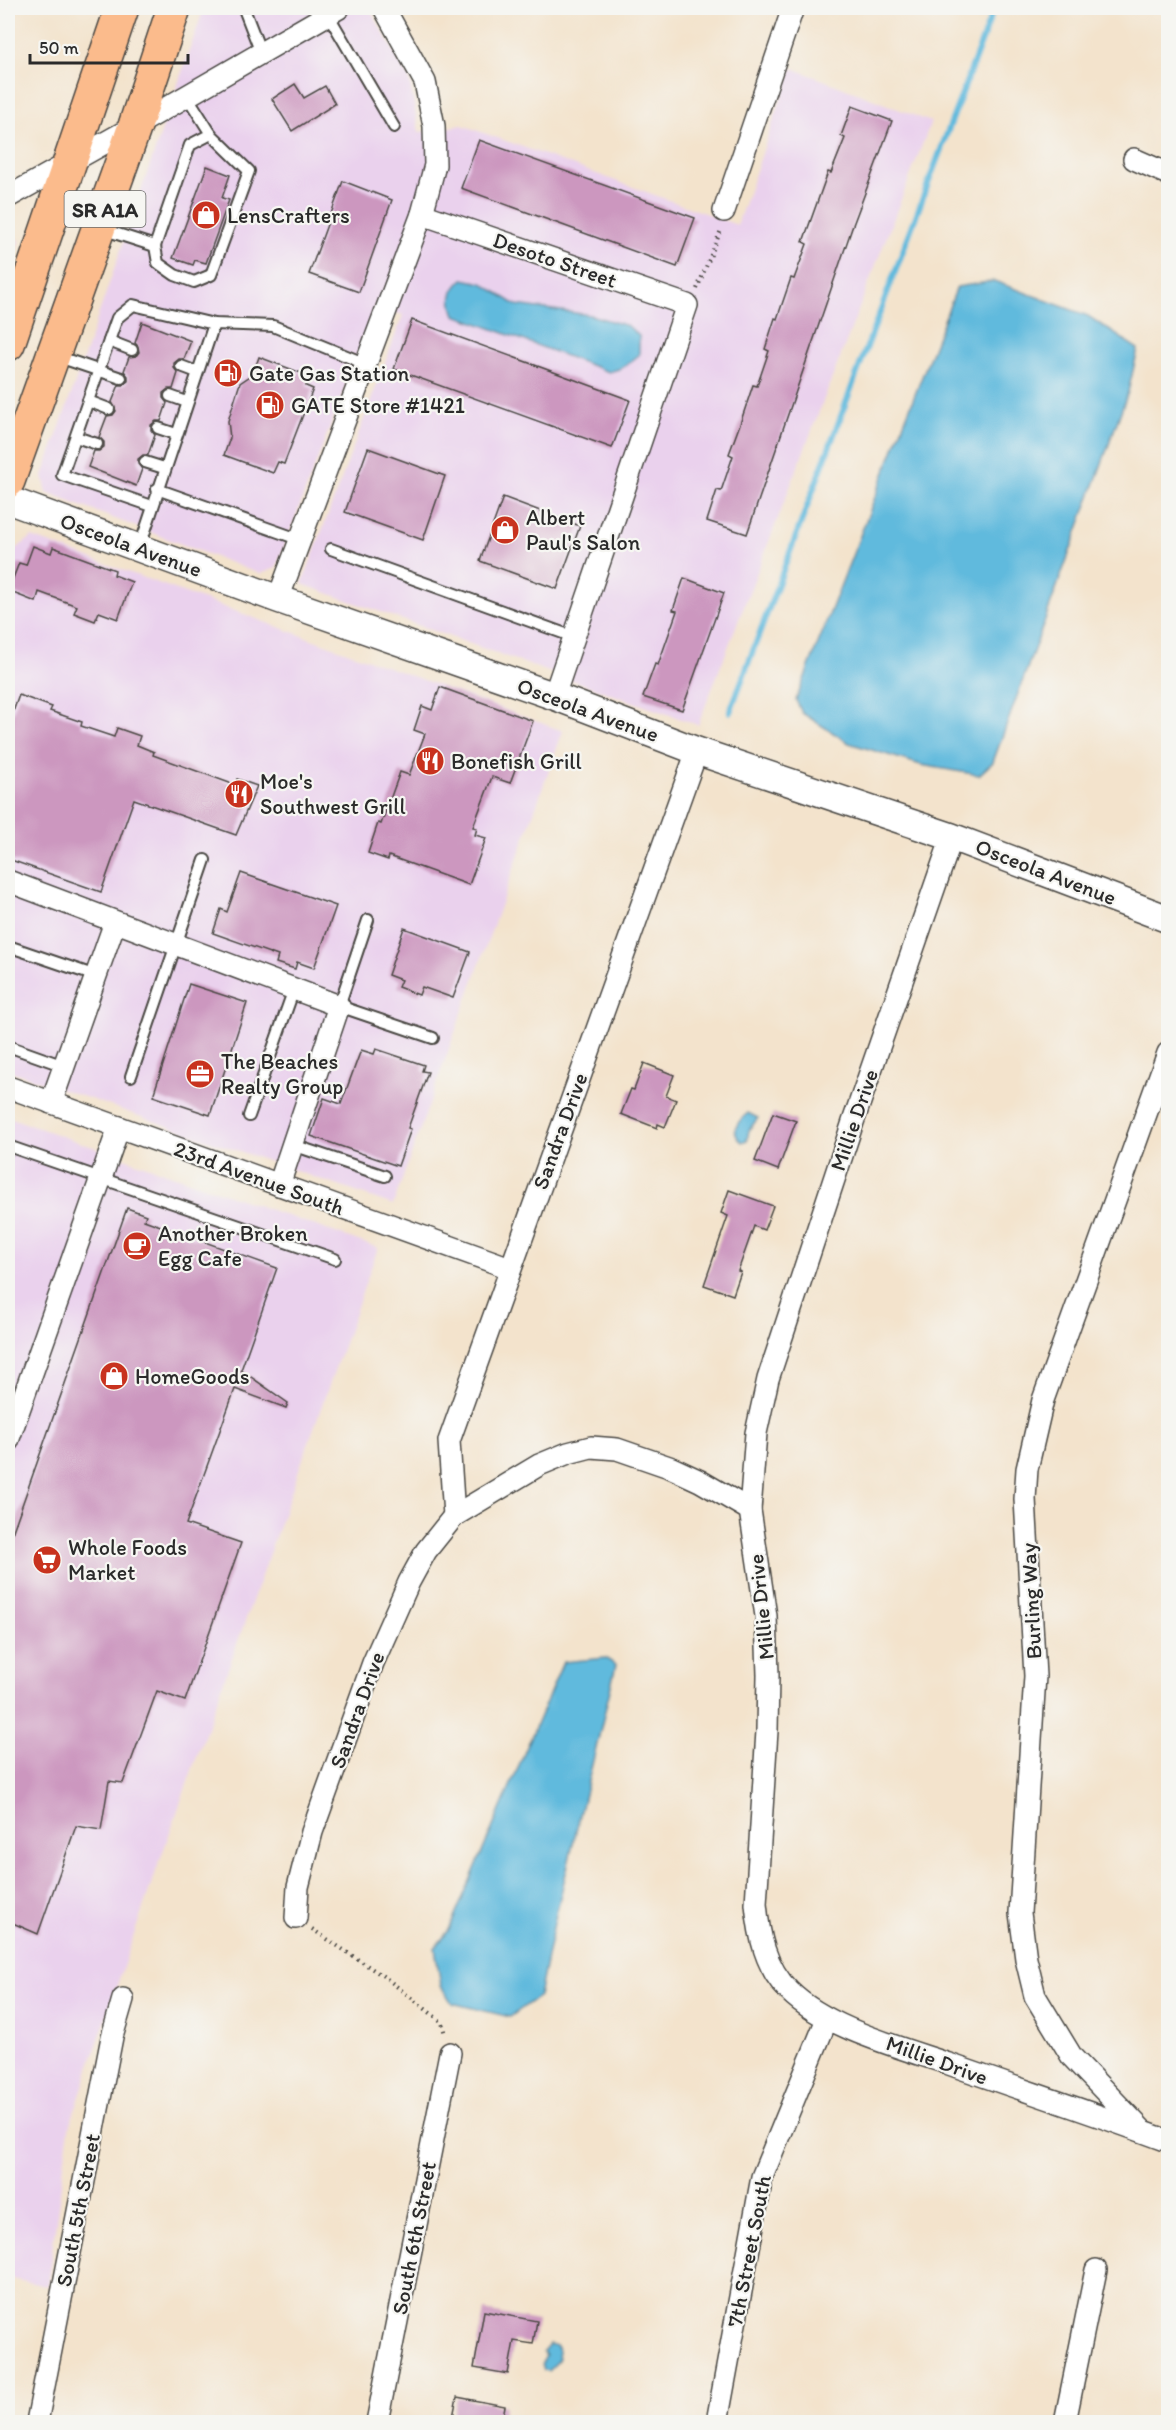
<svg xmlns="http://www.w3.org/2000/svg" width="1176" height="2430" viewBox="0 0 1176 2430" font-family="Itim,sans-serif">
<rect width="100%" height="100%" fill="#f6f6f2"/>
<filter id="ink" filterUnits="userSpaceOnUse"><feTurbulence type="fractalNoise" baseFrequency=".0167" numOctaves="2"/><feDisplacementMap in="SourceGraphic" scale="12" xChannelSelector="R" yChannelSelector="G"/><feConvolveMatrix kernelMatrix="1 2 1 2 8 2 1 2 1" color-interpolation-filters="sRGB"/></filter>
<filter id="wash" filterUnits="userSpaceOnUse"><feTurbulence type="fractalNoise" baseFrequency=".008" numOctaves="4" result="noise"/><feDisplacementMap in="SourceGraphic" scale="24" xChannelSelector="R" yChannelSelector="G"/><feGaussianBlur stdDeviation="1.35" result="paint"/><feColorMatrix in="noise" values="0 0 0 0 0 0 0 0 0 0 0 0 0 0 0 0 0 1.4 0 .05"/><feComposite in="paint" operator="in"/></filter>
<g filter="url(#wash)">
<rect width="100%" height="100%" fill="#f3e3cc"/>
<g fill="#ead1ed">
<path d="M204 8H369L409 78 419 132 462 125 737 225 792 68 931 122 698 725 302 584 403 315 376 306 276 568 260 574 47 493 43 476Z"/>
<path d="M8 230 19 241 8 276Z"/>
<path d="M32 537 563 731 393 1205 8 1070V564L13 551Z"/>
<path d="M8 1117 378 1248 145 1902 69 2128 47 2286 8 2278Z"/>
</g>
<g fill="#60badd" stroke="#467284" stroke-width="1.5">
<path d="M463 279 482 283 516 305 590 315 628 326 639 336V355L622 368 609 372 455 315C449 299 450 291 463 279Z"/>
<path d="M994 281 1088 316 1138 349 1128 392 993 762 979 775 921 765 849 743 802 713 796 700 957 287Z"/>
<path d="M748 1113 758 1118 749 1130 747 1140 742 1142C729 1132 738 1121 748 1113Z"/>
<path d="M605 1658 616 1665 554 1923 539 1996 510 2017 452 2003 441 1986 435 1948 449 1930 563 1662Z"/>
<path d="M549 2344 557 2346 559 2360 548 2371 544 2370 542 2363 546 2356 543 2351Z"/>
</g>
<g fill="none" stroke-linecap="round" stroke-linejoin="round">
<path stroke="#60badd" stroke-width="6" d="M730 712 994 8"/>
</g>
<g id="blocks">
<g fill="#cc97bf">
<path d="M295 84 304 98 325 86 335 104 292 131 272 99Z"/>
<path d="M852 106 892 121 853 225 747 534 707 521 717 490 721 491 733 456 729 454 740 424 753 385 757 386 769 351 765 349 775 318 777 319 791 278 794 279 807 244 803 242 828 172 831 173 845 138 841 136Z"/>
<path d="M479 140 695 218 677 267 461 188Z"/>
<path d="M207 166 230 175 222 198 229 200 206 263 195 260 193 265 173 258Z"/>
<path d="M343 181 392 200 359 292 309 274Z"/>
<path d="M412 320 630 400 612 448 394 369Z"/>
<path d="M142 322 191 341 184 359H179L174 363V368L178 373 173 389H168L163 393V398L167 403 161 421H156L151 425V430L155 435 148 455H143L138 459V464L142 469 136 486 88 467 94 451H99L104 447V442L99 437 107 416 113 415 116 411 112 402 119 385H123L128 381V376L124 371 129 357 136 356 139 352 138 346 135 343Z"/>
<path d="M259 357 309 376 306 386 313 389 284 464 278 462 273 473 224 455 230 438 228 421 240 383 253 374Z"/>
<path d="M368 448 445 476 423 540 345 512Z"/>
<path d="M503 497 580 526 557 589 480 561Z"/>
<path d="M33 546 51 553 53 547 115 570 114 575 132 582 118 619 99 612 95 621 74 613 77 606 39 592 36 602 8 591 19 563 26 565Z"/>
<path d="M684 578 724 593 682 710 643 697 655 664 658 665 677 611 673 610Z"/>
<path d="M440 687 533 721 510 783 492 777 473 827 477 828 475 835 486 838 469 885 389 856 388 860 368 853 378 823 381 824 400 772 409 775 425 734 414 730 422 706 432 710Z"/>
<path d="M19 695 52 707 50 711 82 722 81 726 114 737 117 728 140 736 137 745 154 752 153 755 235 785 237 779 257 786 236 835 134 799 101 892 8 859V791L13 774 8 772V726Z"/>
<path d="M241 873 336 906 314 968 297 962 295 969 276 963 278 956 213 933 221 909 227 912Z"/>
<path d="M404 928 470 952 453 998 422 987 419 995 398 987 401 980 388 975Z"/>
<path d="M189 984 247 1003 210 1115 153 1096Z"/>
<path d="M376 1049 424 1065 422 1071 428 1072 408 1128 411 1129 398 1166 311 1136 324 1098 341 1104 361 1050 374 1054Z"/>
<path d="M644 1063 674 1075 666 1096 676 1100 665 1127 658 1124 657 1128 621 1114 631 1089 634 1090Z"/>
<path d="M773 1113 796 1121 778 1170 755 1161Z"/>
<path d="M729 1190 773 1206 764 1230 754 1226 738 1271 741 1272 733 1295 704 1285 728 1216 721 1213Z"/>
<path d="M127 1208 146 1215 144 1220 277 1268 241 1370 288 1403 286 1408 235 1389 186 1524 241 1543 185 1701 157 1691 123 1783 109 1781 101 1830 76 1826 38 1934 8 1921V1545Z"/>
<path d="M484 2311 537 2321 533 2344 514 2341 508 2374 474 2368Z"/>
<path d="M457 2397 505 2406 502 2422H452Z"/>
</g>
</g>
</g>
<g filter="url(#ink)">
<use href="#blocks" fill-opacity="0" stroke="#494743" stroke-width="1.5"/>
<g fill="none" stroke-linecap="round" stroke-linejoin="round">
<g stroke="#494743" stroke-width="14">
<g id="service">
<path d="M244 9 261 53"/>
<path d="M326 11 394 127"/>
<path d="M102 229 155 246 190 145 211 134 187 96"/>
<path d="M155 246 158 263 175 275 194 282 211 275 249 171 211 134"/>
<path d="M109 341 132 350"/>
<path d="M56 356 121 378"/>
<path d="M181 366 197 372"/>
<path d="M170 396 187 402"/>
<path d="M88 401 109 409"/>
<path d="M158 428 176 434"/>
<path d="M76 437 97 444"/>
<path d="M145 462 164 468"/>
<path d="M157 489 301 540"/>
<path d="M152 506 62 475 117 318 133 305 214 324 273 326 366 364"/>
<path d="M139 549 214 324"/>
<path d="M331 549 574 637"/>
<path d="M368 920 339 1006 433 1038"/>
<path d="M8 946 96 976"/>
<path d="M8 1046 64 1066"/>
<path d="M131 1076 205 860"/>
<path d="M249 1116 294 989"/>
<path d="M293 1145 385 1176"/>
<path d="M8 1146 335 1259"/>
</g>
</g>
<g stroke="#494743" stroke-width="24">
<g id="minor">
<path d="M1134 159 1168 174"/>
<path d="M8 197 135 126 339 8"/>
<path d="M724 211 793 8"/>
<path d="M422 214 687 305 554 696"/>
<path d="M278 599 422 214 435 165 434 126 425 82 384 8"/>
<path d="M952 837 853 1122 768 1379 756 1433 750 1510 766 1616 768 1675 767 1731 756 1904C759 1935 765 1967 789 1991 826 2028 899 2047 949 2064 1022 2090 1096 2114 1168 2141"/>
<path d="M8 881 339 1006 279 1185"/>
<path d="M8 1087 510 1268"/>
<path d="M51 1103 115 922"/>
<path d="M8 1441 119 1127"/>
<path d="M454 1516 449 1441 697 751"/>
<path d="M296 1918 298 1887 312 1832 373 1663 409 1582 426 1551 454 1516 539 1465 568 1453 591 1447 617 1449 672 1468 700 1481 750 1510"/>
<path d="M1141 2129 1072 2057 1035 1996 1026 1959 1020 1913 1035 1676 1025 1499 1027 1469 1043 1400 1168 1053"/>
<path d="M37 2422 112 2037 123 1999"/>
<path d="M377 2422 450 2053"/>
<path d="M717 2422 762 2177 827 2019"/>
<path d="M1065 2422 1096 2270"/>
</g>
</g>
<g stroke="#494743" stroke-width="30">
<path id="tertiary" d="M8 500 278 599 554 696 697 751 952 837 1168 919"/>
</g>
<g stroke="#494743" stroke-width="36">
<g id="primary">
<path d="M8 344 122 8"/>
<path d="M8 481 135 126 174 8"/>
</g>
</g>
<g stroke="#494743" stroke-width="4" stroke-dasharray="1.5 4.5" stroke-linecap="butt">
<path d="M697 289 721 230"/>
<path d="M312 1929 386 1978 442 2022 445 2035"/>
</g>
<use href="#service" stroke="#fff" stroke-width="10"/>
<use href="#minor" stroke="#fff" stroke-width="21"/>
<use href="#tertiary" stroke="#fff" stroke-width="27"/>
<use href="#primary" stroke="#fbbb8c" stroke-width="33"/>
</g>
</g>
<defs>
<g id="shop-disc" transform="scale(1.5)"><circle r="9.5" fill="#c8321e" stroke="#f6f6f2"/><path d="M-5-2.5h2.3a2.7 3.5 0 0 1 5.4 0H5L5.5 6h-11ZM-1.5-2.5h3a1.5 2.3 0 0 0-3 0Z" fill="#fff"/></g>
<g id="fuel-disc" transform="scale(1.5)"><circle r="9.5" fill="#c8321e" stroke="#f6f6f2"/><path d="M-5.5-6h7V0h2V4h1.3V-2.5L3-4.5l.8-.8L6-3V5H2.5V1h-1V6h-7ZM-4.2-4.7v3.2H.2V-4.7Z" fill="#fff"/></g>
<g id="restaurant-disc" transform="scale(1.5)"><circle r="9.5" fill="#c8321e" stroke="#f6f6f2"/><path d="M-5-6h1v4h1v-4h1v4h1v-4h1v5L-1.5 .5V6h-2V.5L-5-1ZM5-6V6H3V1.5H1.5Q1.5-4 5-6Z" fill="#fff"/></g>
<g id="office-disc" transform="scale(1.5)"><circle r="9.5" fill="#c8321e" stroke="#f6f6f2"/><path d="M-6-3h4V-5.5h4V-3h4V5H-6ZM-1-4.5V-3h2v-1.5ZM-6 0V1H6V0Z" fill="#fff"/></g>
<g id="cafe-disc" transform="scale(1.5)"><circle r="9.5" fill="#c8321e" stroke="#f6f6f2"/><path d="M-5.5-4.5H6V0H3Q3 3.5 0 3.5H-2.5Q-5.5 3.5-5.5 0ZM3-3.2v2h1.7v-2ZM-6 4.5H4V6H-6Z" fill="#fff"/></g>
<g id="supermarket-disc" transform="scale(1.5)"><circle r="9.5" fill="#c8321e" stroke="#f6f6f2"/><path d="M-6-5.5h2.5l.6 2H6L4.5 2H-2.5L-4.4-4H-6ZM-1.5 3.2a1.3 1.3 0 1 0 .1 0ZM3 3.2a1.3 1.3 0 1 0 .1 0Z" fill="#fff"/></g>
</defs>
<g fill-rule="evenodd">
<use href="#shop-disc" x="206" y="215"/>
<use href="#fuel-disc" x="228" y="373"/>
<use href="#fuel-disc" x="270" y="405"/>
<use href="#shop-disc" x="505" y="530"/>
<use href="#restaurant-disc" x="430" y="761"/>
<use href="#restaurant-disc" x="239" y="794"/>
<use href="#office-disc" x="200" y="1074"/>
<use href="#cafe-disc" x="137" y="1246"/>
<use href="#shop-disc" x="114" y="1376"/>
<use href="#supermarket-disc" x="47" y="1560"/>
</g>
<g text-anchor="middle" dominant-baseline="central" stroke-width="4.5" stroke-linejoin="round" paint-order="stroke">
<rect fill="#f6f6f2" stroke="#686867" stroke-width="1.5" x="64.5" y="191" width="81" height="36" rx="4.5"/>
<g font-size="21" font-weight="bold" fill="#2b2b2b">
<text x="105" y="209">SR A1A</text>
</g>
<g font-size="22" fill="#2b2b2b" stroke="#f6f6f2" text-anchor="start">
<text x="227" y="215">LensCrafters</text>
<text x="249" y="373">Gate Gas Station</text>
<text x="291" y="405">GATE Store #1421</text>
<text x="526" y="517">Albert<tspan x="526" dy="25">Paul's Salon</tspan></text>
<text x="451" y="761">Bonefish Grill</text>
<text x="260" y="781">Moe's<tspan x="260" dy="25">Southwest Grill</tspan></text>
<text x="221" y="1061">The Beaches<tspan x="221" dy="25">Realty Group</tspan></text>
<text x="158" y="1233">Another Broken<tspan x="158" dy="25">Egg Cafe</tspan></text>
<text x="135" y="1376">HomeGoods</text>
<text x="68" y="1547">Whole Foods<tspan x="68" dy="25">Market</tspan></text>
</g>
<g font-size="22" fill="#2b2b2b" stroke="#f6f6f2">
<text transform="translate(555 260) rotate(19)">Desoto Street</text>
<text transform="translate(131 545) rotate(20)">Osceola Avenue</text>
<text transform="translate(588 710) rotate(20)">Osceola Avenue</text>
<text transform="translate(1046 872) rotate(21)">Osceola Avenue</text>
<text transform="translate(854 1120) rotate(-71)">Millie Drive</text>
<text transform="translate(560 1131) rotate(-70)">Sandra Drive</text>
<text transform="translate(259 1178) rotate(20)">23rd Avenue South</text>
<text transform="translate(1031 1601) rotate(-93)">Burling Way</text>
<text transform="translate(761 1607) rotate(-96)">Millie Drive</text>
<text transform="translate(357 1710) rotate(-70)">Sandra Drive</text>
<text transform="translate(937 2060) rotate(20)">Millie Drive</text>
<text transform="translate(78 2210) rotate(-79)">South 5th Street</text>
<text transform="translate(414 2238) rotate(-79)">South 6th Street</text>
<text transform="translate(749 2251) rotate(-79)">7th Street South</text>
</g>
</g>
<rect width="1176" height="2430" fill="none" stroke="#f6f6f2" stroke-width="30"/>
<path d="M30 54v9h158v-9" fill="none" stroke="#2b2b2b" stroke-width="3"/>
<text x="39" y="54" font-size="18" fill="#2b2b2b" stroke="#f6f6f2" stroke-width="4.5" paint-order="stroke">50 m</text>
</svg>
